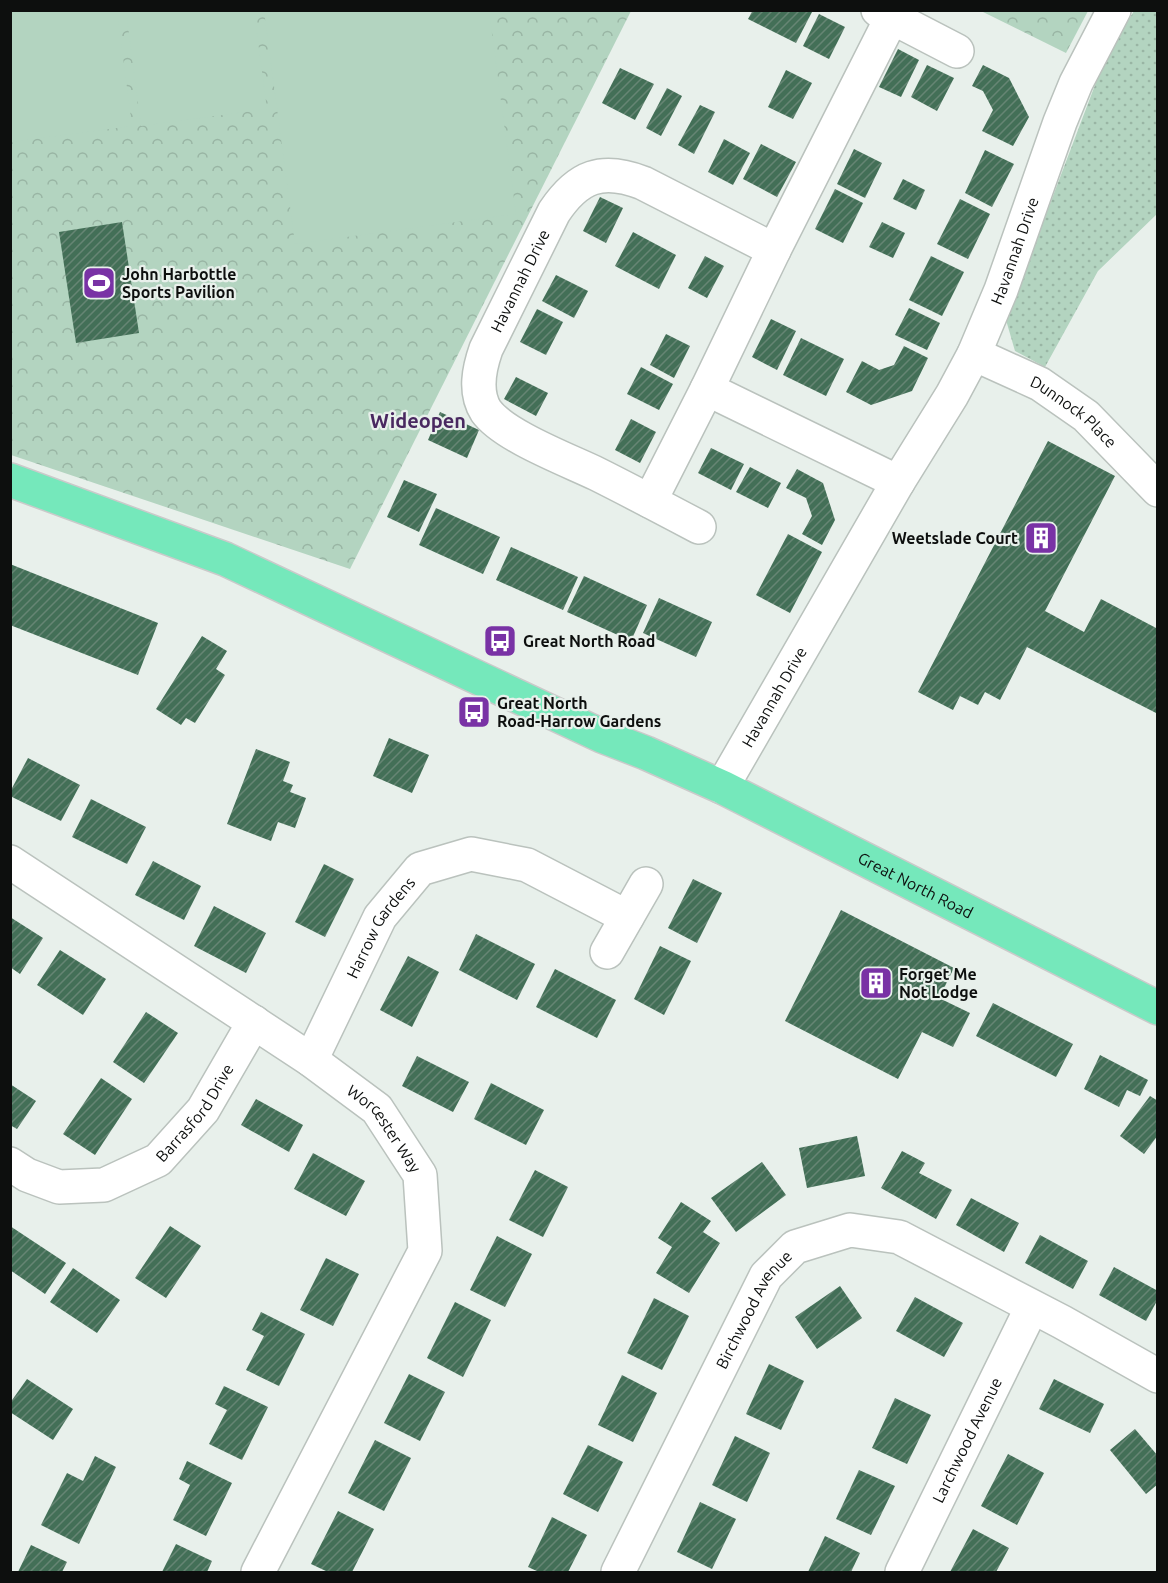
<svg xmlns="http://www.w3.org/2000/svg" width="1168" height="1583" font-family="Ubuntu,sans-serif">
<defs>
<pattern id="grass-dots" width="8" height="8" patternUnits="userSpaceOnUse" patternTransform="scale(1.5)"><rect width="8" height="8" fill="#b3d4c0"/><path d="M2 2h.1M6 6h.1" fill="none" stroke="#99b5a4" stroke-width="1.8" stroke-linecap="round"/></pattern>
<pattern id="park-crowns" width="20" height="18" patternUnits="userSpaceOnUse" patternTransform="scale(1.5)"><rect width="20" height="18" fill="#b3d4c0"/><path d="M2 6a3 3 0 1 1 6 0M12 15a3 3 0 1 1 6 0" fill="none" stroke="#99b5a4"/></pattern>
<pattern id="building-hatch" width="6" height="6" patternUnits="userSpaceOnUse" patternTransform="scale(1.5)"><rect width="6" height="6" fill="#436f57"/><path d="M-1 1l2-2M0 6l6-6M5 7l2-2" fill="none" stroke="#668574"/></pattern>
</defs>
<rect width="100%" height="100%" fill="#e8f0eb"/>
<path fill="url(#grass-dots)" d="M1134 11H1157V214L1098 271 1045 367 1015 351 1006 320 1106 56Z"/>
<g fill="url(#park-crowns)">
<path d="M10 11H631L350 569 11 455Z"/>
<path d="M981 11H1088L1066 53Z"/>
</g>
<g fill="#b3d4c0">
<path d="M10 11H117L132 126 11 142Z"/>
<path d="M126 11H254L267 109 141 126Z"/>
<path d="M264 11H489L516 214 295 244Z"/>
</g>
<g fill="url(#building-hatch)">
<path d="M753 10H809L812 12 796 43 748 19Z"/>
<path d="M819 14 845 27 829 59 803 46Z"/>
<path d="M898 49 919 60 901 97 879 87Z"/>
<path d="M927 65 954 78 937 111 911 97Z"/>
<path d="M983 65 1009 78 1029 117 1013 146 982 131 993 110 983 91 972 86Z"/>
<path d="M620 68 654 84 635 120 602 103Z"/>
<path d="M786 70 812 83 793 119 768 107Z"/>
<path d="M667 88 682 96 661 136 646 128Z"/>
<path d="M700 105 715 112 694 154 678 145Z"/>
<path d="M724 139 750 153 733 185 708 172Z"/>
<path d="M761 144 796 162 777 197 743 179Z"/>
<path d="M854 149 882 163 865 198 837 184Z"/>
<path d="M985 150 1014 164 992 207 965 193Z"/>
<path d="M903 179 925 190 916 210 893 199Z"/>
<path d="M835 189 863 203 843 243 815 229Z"/>
<path d="M600 197 623 208 606 243 583 231Z"/>
<path d="M960 199 990 214 968 259 937 244Z"/>
<path d="M122 222 139 333 76 343 59 232Z"/>
<path d="M882 222 905 233 893 258 869 247Z"/>
<path d="M633 232 676 255 659 289 615 266Z"/>
<path d="M705 256 724 266 707 298 688 288Z"/>
<path d="M931 256 964 272 942 316 909 300Z"/>
<path d="M556 275 588 291 574 318 542 301Z"/>
<path d="M909 308 940 323 927 350 895 335Z"/>
<path d="M537 309 563 322 546 355 520 342Z"/>
<path d="M771 319 796 331 777 370 752 357Z"/>
<path d="M666 334 690 346 674 378 650 365Z"/>
<path d="M801 338 844 359 826 396 783 375Z"/>
<path d="M904 346 928 358 912 391 871 405 846 392 862 361 879 370 894 365Z"/>
<path d="M641 367 673 384 659 410 627 394Z"/>
<path d="M516 377 548 393 536 416 504 399Z"/>
<path d="M440 412 479 430 467 458 428 440Z"/>
<path d="M631 419 656 432 640 463 615 450Z"/>
<path d="M1048 441 1115 476 1045 611 1084 632 1101 599 1158 629V714L1027 647 1000 700 985 692 978 705 960 696 953 710 918 692Z"/>
<path d="M711 448 744 464 731 490 698 473Z"/>
<path d="M750 467 781 483 768 508 736 492Z"/>
<path d="M797 469 823 483 835 520 822 545 802 534 812 516 806 498 786 488Z"/>
<path d="M404 480 437 494 419 532 387 517Z"/>
<path d="M436 508 500 537 483 574 419 545Z"/>
<path d="M788 534 822 552 790 613 756 595Z"/>
<path d="M511 547 578 577 563 610 496 580Z"/>
<path d="M10 564 158 623 138 675 10 625Z"/>
<path d="M584 576 647 605 631 641 567 612Z"/>
<path d="M659 598 712 622 696 657 643 633Z"/>
<path d="M202 636 227 651 216 669 225 675 195 723 186 718 181 725 156 709Z"/>
<path d="M389 738 429 755 412 793 373 776Z"/>
<path d="M256 749 290 762 283 781 293 785 290 792 306 798 295 828 278 822 271 841 227 824Z"/>
<path d="M28 758 80 785 61 821 10 796V792Z"/>
<path d="M91 799 146 827 127 864 72 837Z"/>
<path d="M153 861 201 886 184 920 135 895Z"/>
<path d="M324 864 354 879 325 937 295 922Z"/>
<path d="M693 879 722 893 697 943 668 928Z"/>
<path d="M214 906 266 933 246 973 194 946Z"/>
<path d="M841 910 954 968 939 998 970 1013 953 1047 922 1032 898 1079 785 1021Z"/>
<path d="M10 917 43 938 20 974 10 967Z"/>
<path d="M476 934 535 964 517 1000 459 970Z"/>
<path d="M660 946 691 961 664 1015 634 999Z"/>
<path d="M60 950 106 979 83 1015 37 985Z"/>
<path d="M408 956 439 972 412 1027 380 1010Z"/>
<path d="M555 969 616 1000 597 1038 536 1007Z"/>
<path d="M993 1003 1073 1044 1056 1077 976 1036Z"/>
<path d="M146 1012 178 1033 144 1083 113 1062Z"/>
<path d="M1100 1055 1148 1080 1140 1096 1127 1090 1119 1107 1084 1089Z"/>
<path d="M417 1056 469 1082 453 1112 402 1086Z"/>
<path d="M101 1078 132 1099 95 1155 63 1134Z"/>
<path d="M491 1083 544 1110 526 1145 474 1119Z"/>
<path d="M10 1084 36 1101 17 1129 10 1125Z"/>
<path d="M1150 1096 1158 1101V1135L1144 1154 1120 1136Z"/>
<path d="M256 1099 303 1125 289 1152 241 1125Z"/>
<path d="M857 1136 865 1176 807 1188 799 1148Z"/>
<path d="M902 1151 925 1163 919 1173 952 1190 936 1219 881 1188Z"/>
<path d="M313 1153 365 1181 346 1216 294 1189Z"/>
<path d="M762 1162 786 1195 736 1232 711 1198Z"/>
<path d="M535 1170 568 1187 543 1237 509 1220Z"/>
<path d="M971 1198 1019 1223 1004 1252 956 1225Z"/>
<path d="M681 1202 711 1221 703 1232 720 1243 689 1293 656 1273 672 1247 658 1238Z"/>
<path d="M10 1226 66 1263 45 1294 10 1270Z"/>
<path d="M170 1226 201 1246 166 1298 135 1278Z"/>
<path d="M1040 1235 1088 1261 1073 1289 1025 1263Z"/>
<path d="M497 1236 532 1254 505 1307 470 1290Z"/>
<path d="M326 1258 359 1274 333 1326 300 1310Z"/>
<path d="M1114 1267 1158 1291V1299L1146 1321 1099 1295Z"/>
<path d="M73 1268 120 1300 97 1333 50 1302Z"/>
<path d="M840 1286 862 1318 817 1349 795 1317Z"/>
<path d="M915 1297 963 1323 944 1357 896 1331Z"/>
<path d="M654 1298 689 1316 662 1370 627 1353Z"/>
<path d="M455 1302 491 1320 463 1377 427 1358Z"/>
<path d="M261 1312 305 1334 279 1386 246 1370 264 1336 252 1330Z"/>
<path d="M769 1364 804 1381 781 1430 746 1414Z"/>
<path d="M409 1374 445 1392 420 1441 384 1423Z"/>
<path d="M622 1375 657 1393 633 1442 598 1425Z"/>
<path d="M27 1379 73 1409 53 1440 10 1412V1403Z"/>
<path d="M1054 1379 1104 1404 1090 1433 1039 1409Z"/>
<path d="M224 1386 268 1407 242 1460 209 1444 227 1410 215 1404Z"/>
<path d="M895 1398 931 1415 907 1464 872 1448Z"/>
<path d="M1135 1429 1158 1456V1484L1146 1494 1110 1450Z"/>
<path d="M735 1436 770 1453 747 1502 712 1485Z"/>
<path d="M375 1440 411 1458 384 1511 348 1493Z"/>
<path d="M588 1445 623 1462 598 1512 563 1494Z"/>
<path d="M1008 1454 1044 1473 1017 1525 981 1506Z"/>
<path d="M95 1456 116 1467 79 1544 41 1525 67 1473 83 1481Z"/>
<path d="M187 1461 232 1483 206 1536 173 1520 190 1485 179 1479Z"/>
<path d="M859 1470 895 1486 871 1535 836 1519Z"/>
<path d="M700 1502 736 1519 712 1569 677 1552Z"/>
<path d="M338 1511 374 1529 352 1572H328L311 1564Z"/>
<path d="M552 1517 587 1535 568 1572H539L528 1567Z"/>
<path d="M973 1529 1009 1548 996 1572H950Z"/>
<path d="M825 1536 860 1553 851 1572H808Z"/>
<path d="M176 1544 212 1561 207 1572H162Z"/>
<path d="M31 1545 67 1562 62 1572H18Z"/>
</g>
<g fill="none" stroke-linecap="round" stroke-linejoin="round">
<g stroke="#bac2bd" stroke-width="36">
<g id="minor">
<path d="M878 10 957 51"/>
<path id="s1" d="M974 354 1040 384 1086 416 1158 490"/>
<path d="M707 389 898 482"/>
<path d="M650 501 707 389 774 250 892 17"/>
<path id="s2" d="M699 527C665 509 631 491 597 474 568 460 504 436 486 411 474 392 479 369 486 349L554 212C578 176 602 167 643 183L774 250"/>
<path id="s3" d="M722 787 898 482 952 395 974 354 1001 290 1060 122 1076 83 1114 10"/>
<path id="s4" d="M10 862 311 1060 377 1109 420 1175 425 1251 258 1572"/>
<path d="M607 952 646 884"/>
<path id="s5" d="M311 1060 380 917 420 869 471 854 527 865 627 917"/>
<path id="s6" d="M10 1164 27 1175 59 1187 104 1185 158 1160 203 1110 254 1022"/>
<path id="s7" d="M618 1572 766 1276 795 1247 850 1230 899 1237 1062 1322 1158 1376"/>
<path id="s8" d="M902 1572 1032 1307"/>
</g>
</g>
<g stroke="#cacaca" stroke-width="36">
<g id="major">
<path id="s9" d="M10 480 225 559 602 736 646 753 722 787 1158 1008"/>
</g>
</g>
<use href="#minor" stroke="#fff" stroke-width="33"/>
<use href="#major" stroke="#75e8bb" stroke-width="33"/>
</g>
<defs>
<g id="stadium-square" transform="scale(1.725)"><rect x="-9" y="-9" width="18" height="18" rx="4" fill="#7932a5" stroke="#e8f0eb"/><path d="M0-5a6.5 5 0 1 0 0 10a6.5 5 0 1 0 0-10ZM-3.5-1.8h7v3.6h-7Z" fill="#fff"/></g>
<g id="building-square" transform="scale(1.725)"><rect x="-9" y="-9" width="18" height="18" rx="4" fill="#7932a5" stroke="#e8f0eb"/><path d="M-4-6H4V6H1V3H-1V6H-4ZM-2.5-4.3h1.7v1.8h-1.7ZM.8-4.3h1.7v1.8H.8ZM-2.5-1h1.7V.8h-1.7ZM.8-1h1.7V.8H.8Z" fill="#fff"/></g>
<g id="bus-square" transform="scale(1.725)"><rect x="-9" y="-9" width="18" height="18" rx="4" fill="#7932a5" stroke="#e8f0eb"/><path d="M-5-6H5V4H4V6H2V4H-2V6H-4V4H-5ZM-3.5-4V0h7V-4ZM-3.5 1.2v1.5H-2V1.2ZM2 1.2v1.5H3.5V1.2Z" fill="#fff"/></g>
</defs>
<g fill-rule="evenodd">
<use href="#stadium-square" x="99" y="283"/>
<use href="#building-square" x="1041" y="538"/>
<use href="#bus-square" x="500" y="641"/>
<use href="#bus-square" x="474" y="712"/>
<use href="#building-square" x="876" y="983"/>
</g>
<g text-anchor="middle" stroke-width="4.5" stroke-linejoin="round" paint-order="stroke">
<g font-size="16" fill="#0d0f0e" stroke="#e8f0eb">
<text dy="6" stroke="none"><textPath href="#s3" startOffset="612">Havannah Drive</textPath></text>
<text dy="6" stroke="none"><textPath href="#s2" startOffset="384">Havannah Drive</textPath></text>
<text dy="6" stroke="none"><textPath href="#s1" startOffset="116">Dunnock Place</textPath></text>
<text dy="6" stroke="none"><textPath href="#s3" startOffset="104">Havannah Drive</textPath></text>
<text dy="6" stroke="none"><textPath href="#s9" startOffset="993">Great North Road</textPath></text>
<text dy="6" stroke="none"><textPath href="#s5" startOffset="150">Harrow Gardens</textPath></text>
<text dy="6" stroke="none"><textPath href="#s6" startOffset="219">Barrasford Drive</textPath></text>
<text dy="6" stroke="none"><textPath href="#s4" startOffset="462">Worcester Way</textPath></text>
<text dy="6" stroke="none"><textPath href="#s7" startOffset="296">Birchwood Avenue</textPath></text>
<text dy="6" stroke="none"><textPath href="#s8" startOffset="147">Larchwood Avenue</textPath></text>
</g>
<g font-size="16" font-weight="bold" fill="#0d0f0e" stroke="#e8f0eb" text-anchor="start">
<text x="122" y="280">John Harbottle<tspan x="122" dy="18">Sports Pavilion</tspan></text>
<text x="1018" y="544" text-anchor="end">Weetslade Court</text>
<text x="523" y="647">Great North Road</text>
<text x="497" y="709">Great North<tspan x="497" dy="18">Road-Harrow Gardens</tspan></text>
<text x="899" y="980">Forget Me<tspan x="899" dy="18">Not Lodge</tspan></text>
</g>
<g font-size="20" font-weight="bold" fill="#492860" stroke="#e8f0eb">
<text x="418" y="428">Wideopen</text>
</g>
</g>
<rect width="1168" height="1583" fill="none" stroke="#0d0f0e" stroke-width="24"/>
</svg>
